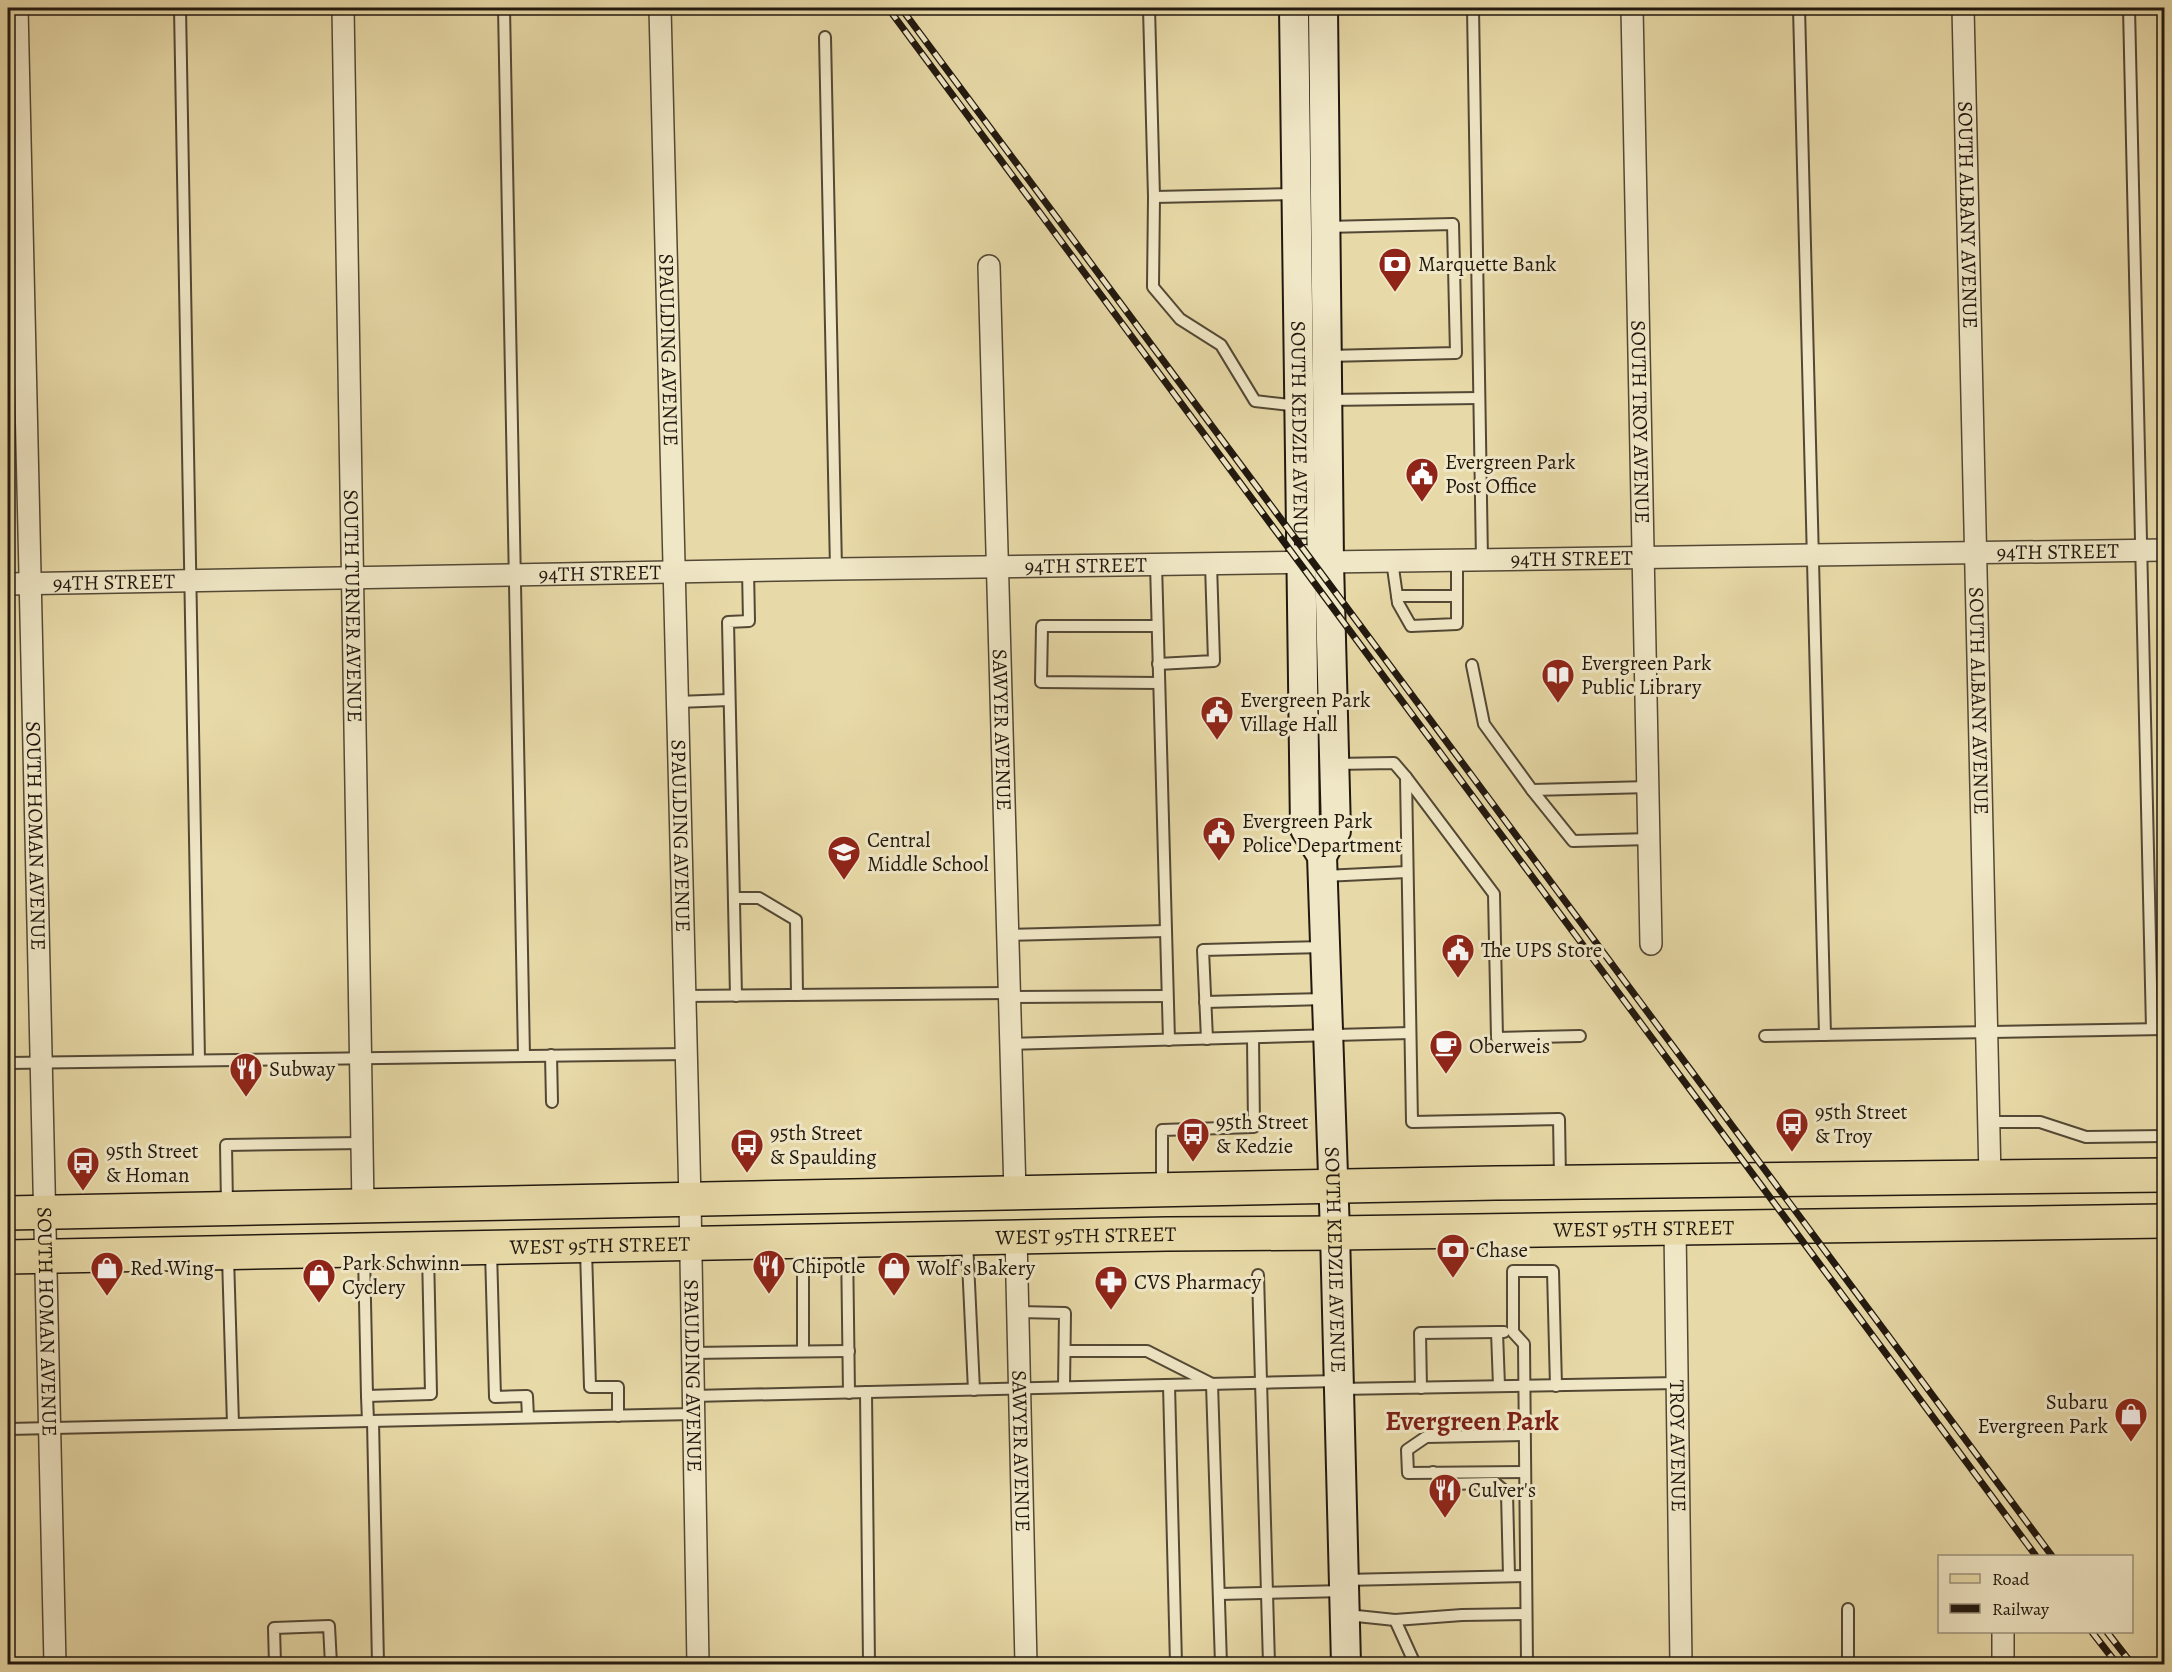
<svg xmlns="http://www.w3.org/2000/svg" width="2172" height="1672" font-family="Alegreya,serif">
<rect width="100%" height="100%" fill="#e8daa8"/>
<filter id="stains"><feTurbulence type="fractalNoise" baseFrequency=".00333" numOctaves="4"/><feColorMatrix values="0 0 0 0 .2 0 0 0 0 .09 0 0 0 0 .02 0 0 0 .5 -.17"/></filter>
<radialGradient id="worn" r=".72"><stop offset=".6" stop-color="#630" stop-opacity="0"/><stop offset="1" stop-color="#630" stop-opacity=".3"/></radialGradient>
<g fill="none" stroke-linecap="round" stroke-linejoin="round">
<g stroke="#534835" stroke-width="14">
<g id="lane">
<path d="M180 8 199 1060"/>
<path d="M504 8 524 1056"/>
<path d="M1149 8 1154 197 1153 287 1180 319 1221 345 1255 401 1299 406"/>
<path d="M1473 8 1482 560"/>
<path d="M1799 8 1825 1035"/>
<path d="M2129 8 2152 1029"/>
<path d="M825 37 836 569"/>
<path d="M1154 197 1295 194"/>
<path d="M1326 227 1453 224 1456 353 1327 356"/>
<path d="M1328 400 1479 398"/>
<path d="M1392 561 1398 603 1411 626 1457 624V560"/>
<path d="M1156 564 1169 1040"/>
<path d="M1397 596H1457"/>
<path d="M1157 626H1042L1041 682 1159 683"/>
<path d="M1158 664 1214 661 1211 564"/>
<path d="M1472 665 1484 724 1532 790 1573 841 1650 839"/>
<path d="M678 702 729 700"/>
<path d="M1335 764 1394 763 1406 777 1412 1122 1559 1119 1560 1179"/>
<path d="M1406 777 1494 894 1497 1038 1580 1036"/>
<path d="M1532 790 1649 787"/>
<path d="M1324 876 1407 872"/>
<path d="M734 898H759L796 920 797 995"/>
<path d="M1008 935 1166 931"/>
<path d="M685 996 1009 993"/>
<path d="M736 996 728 622 749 621 748 570"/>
<path d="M1010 997 1167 996"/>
<path d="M1205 1002 1325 999"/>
<path d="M1765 1036 2164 1029"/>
<path d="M1207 1039 1203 950 1325 947"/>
<path d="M1011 1044 1410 1033"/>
<path d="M551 1055 552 1102"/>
<path d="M8 1063 687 1054"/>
<path d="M1988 1122H2040L2086 1137 2164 1136"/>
<path d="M1162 1185V1130L1254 1127 1253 1038"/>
<path d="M227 1205 226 1145 362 1143"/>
<path d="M967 1241 974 1390"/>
<path d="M803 1244V1351"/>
<path d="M847 1244 849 1393"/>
<path d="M586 1250 590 1387H618V1416"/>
<path d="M491 1251 495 1397 527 1396 528 1417"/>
<path d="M364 1254 367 1396 431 1394 428 1253"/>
<path d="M228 1257 233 1424"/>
<path d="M1258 1275 1269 1664"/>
<path d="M1018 1312 1065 1313 1064 1387"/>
<path d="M1065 1351H1147L1212 1384 1221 1664"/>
<path d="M692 1353 849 1351"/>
<path d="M1169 1385 1176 1664"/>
<path d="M1499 1386 1497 1332H1504"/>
<path d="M1421 1388 1420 1333 1497 1332"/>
<path d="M1339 1389 1678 1383"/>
<path d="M866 1392 869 1664"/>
<path d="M367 1396 368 1421"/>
<path d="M693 1396 1338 1381"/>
<path d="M373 1421 378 1664"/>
<path d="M8 1429 693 1414"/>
<path d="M1524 1435 1426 1437 1407 1450 1408 1473 1525 1472"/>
<path d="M1433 1472 1445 1484 1495 1483 1507 1493 1509 1576"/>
<path d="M1344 1580 1526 1576"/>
<path d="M1219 1594 1344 1591"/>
<path d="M1848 1609V1664"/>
<path d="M1347 1615 1395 1620 1462 1615 1526 1614"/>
<path d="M1395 1620 1415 1664"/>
<path d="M275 1664 274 1628 329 1626 331 1664"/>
<path d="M1527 1664 1524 1344 1513 1332V1271H1553L1556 1386"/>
</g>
</g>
<g stroke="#534835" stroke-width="24">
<g id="street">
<path id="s1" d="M17 8 55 1664"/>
<path id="s2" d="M343 8 363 1206"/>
<path id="s3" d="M660 8 690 1200 698 1664"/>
<path id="s4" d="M1632 8 1651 944"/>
<path id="s5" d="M1963 8 1990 1177"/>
<path id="s6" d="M989 266 1015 1193"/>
<path id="s7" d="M8 584 836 569 2164 550"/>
<path id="s8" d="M1675 1228 1681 1664"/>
<path id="s9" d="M1016 1237 1026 1664"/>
<path d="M2003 1632V1664"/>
</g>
</g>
<g stroke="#21180f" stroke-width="32">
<g id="secondary">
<path id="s10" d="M1294 8 1305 829 1322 856 1335 1233 1346 1664"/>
<path d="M1322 856 1336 831 1329 562 1323 8"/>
</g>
</g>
<g stroke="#21180f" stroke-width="36">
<g id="primary">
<path d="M8 1213 1496 1183 2164 1175"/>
<path id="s11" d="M8 1257 1167 1234 1335 1233 2164 1221"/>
</g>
</g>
<use href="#lane" stroke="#f0e7c6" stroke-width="10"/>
<use href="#street" stroke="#f0e7c6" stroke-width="21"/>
<use href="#secondary" stroke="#f0e7c6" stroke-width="28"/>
<use href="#primary" stroke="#e8daa8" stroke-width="33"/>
<g stroke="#21180f" stroke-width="7">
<g id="rail">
<path d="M888 8 2036 1556"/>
<path d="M901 8 2052 1556"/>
<path d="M2092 1632 2117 1664"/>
<path d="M2107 1632 2132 1664"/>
</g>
</g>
<use href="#rail" stroke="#f0e7c6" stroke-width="4.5" stroke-dasharray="14" stroke-linecap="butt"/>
</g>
<defs>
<g id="bank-pin" transform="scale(1.725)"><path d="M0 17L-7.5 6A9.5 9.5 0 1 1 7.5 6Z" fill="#8f2418" stroke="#f0e7c6"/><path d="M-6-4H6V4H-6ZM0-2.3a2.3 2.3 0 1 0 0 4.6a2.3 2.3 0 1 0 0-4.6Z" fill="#fff"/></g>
<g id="civic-pin" transform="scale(1.725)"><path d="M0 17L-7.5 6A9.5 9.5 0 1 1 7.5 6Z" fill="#8f2418" stroke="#f0e7c6"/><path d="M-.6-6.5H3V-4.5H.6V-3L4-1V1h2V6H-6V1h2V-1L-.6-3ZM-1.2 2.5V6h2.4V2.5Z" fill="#fff"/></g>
<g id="library-pin" transform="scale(1.725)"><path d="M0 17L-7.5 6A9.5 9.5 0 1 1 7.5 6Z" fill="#8f2418" stroke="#f0e7c6"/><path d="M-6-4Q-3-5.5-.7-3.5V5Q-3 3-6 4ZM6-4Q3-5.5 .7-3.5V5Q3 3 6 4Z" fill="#fff"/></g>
<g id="school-pin" transform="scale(1.725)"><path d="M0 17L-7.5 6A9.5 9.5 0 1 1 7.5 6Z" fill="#8f2418" stroke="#f0e7c6"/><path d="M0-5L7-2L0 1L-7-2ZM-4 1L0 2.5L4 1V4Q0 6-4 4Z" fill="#fff"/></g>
<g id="cafe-pin" transform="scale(1.725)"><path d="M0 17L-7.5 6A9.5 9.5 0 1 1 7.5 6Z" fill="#8f2418" stroke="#f0e7c6"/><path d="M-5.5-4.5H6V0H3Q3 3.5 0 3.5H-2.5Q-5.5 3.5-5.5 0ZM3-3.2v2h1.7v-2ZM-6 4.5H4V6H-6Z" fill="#fff"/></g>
<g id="restaurant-pin" transform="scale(1.725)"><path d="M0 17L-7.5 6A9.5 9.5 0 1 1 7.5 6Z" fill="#8f2418" stroke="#f0e7c6"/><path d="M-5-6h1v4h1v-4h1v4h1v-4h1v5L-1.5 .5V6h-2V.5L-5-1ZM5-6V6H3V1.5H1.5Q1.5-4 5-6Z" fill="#fff"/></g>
<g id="bus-pin" transform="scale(1.725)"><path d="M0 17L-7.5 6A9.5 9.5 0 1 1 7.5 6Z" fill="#8f2418" stroke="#f0e7c6"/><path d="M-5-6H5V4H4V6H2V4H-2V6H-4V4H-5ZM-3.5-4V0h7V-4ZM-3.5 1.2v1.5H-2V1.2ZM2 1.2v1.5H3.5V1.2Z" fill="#fff"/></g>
<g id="shop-pin" transform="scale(1.725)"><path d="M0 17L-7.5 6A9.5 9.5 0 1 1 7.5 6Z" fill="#8f2418" stroke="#f0e7c6"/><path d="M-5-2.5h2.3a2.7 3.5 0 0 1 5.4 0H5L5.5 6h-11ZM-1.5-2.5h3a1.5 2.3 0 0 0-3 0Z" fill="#fff"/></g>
<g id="pharmacy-pin" transform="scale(1.725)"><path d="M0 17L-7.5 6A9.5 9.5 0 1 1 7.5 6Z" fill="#8f2418" stroke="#f0e7c6"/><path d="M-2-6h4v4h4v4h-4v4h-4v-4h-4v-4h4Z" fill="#fff"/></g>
</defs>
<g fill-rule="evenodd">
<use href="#bank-pin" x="1395" y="264"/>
<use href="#civic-pin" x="1422" y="474"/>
<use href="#library-pin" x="1558" y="675"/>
<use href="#civic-pin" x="1217" y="712"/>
<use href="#civic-pin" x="1219" y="833"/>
<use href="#school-pin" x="844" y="852"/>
<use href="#civic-pin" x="1458" y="950"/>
<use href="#cafe-pin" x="1446" y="1046"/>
<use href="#restaurant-pin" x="246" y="1069"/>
<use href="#bus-pin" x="1792" y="1124"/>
<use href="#bus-pin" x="1193" y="1134"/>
<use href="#bus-pin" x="747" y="1145"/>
<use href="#bus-pin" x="83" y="1163"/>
<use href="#bank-pin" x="1453" y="1250"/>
<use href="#restaurant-pin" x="769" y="1266"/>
<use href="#shop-pin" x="107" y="1268"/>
<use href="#shop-pin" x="894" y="1268"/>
<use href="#shop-pin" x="319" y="1275"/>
<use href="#pharmacy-pin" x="1111" y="1282"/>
<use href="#shop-pin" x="2131" y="1414"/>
<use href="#restaurant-pin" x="1445" y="1490"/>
</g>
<g text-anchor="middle" stroke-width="6" stroke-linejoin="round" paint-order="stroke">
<g font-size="21" fill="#21180f" stroke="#f0e7c6">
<text dy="7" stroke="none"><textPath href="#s5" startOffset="207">SOUTH ALBANY AVENUE</textPath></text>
<text dy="7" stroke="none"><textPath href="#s3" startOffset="342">SPAULDING AVENUE</textPath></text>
<text dy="7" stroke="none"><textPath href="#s4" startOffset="414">SOUTH TROY AVENUE</textPath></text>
<text dy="7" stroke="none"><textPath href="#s10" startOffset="426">SOUTH KEDZIE AVENUE</textPath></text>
<text dy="7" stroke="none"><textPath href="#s7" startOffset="2050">94TH STREET</textPath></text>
<text dy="7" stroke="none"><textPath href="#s7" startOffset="1564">94TH STREET</textPath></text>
<text dy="7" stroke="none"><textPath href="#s7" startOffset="1078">94TH STREET</textPath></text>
<text dy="7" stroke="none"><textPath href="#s7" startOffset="592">94TH STREET</textPath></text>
<text dy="7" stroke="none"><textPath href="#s7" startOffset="106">94TH STREET</textPath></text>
<text dy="7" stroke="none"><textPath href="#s2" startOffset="598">SOUTH TURNER AVENUE</textPath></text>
<text dy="7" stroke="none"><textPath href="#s5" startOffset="693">SOUTH ALBANY AVENUE</textPath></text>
<text dy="7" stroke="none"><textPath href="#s6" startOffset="464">SAWYER AVENUE</textPath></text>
<text dy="7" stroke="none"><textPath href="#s1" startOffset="828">SOUTH HOMAN AVENUE</textPath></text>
<text dy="7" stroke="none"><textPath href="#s3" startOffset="828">SPAULDING AVENUE</textPath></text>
<text dy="7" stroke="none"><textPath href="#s11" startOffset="1636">WEST 95TH STREET</textPath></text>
<text dy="7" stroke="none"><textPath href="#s11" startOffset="1078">WEST 95TH STREET</textPath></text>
<text dy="7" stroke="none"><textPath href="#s11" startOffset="592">WEST 95TH STREET</textPath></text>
<text dy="7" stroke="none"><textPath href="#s10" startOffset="1257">SOUTH KEDZIE AVENUE</textPath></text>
<text dy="7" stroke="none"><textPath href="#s1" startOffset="1314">SOUTH HOMAN AVENUE</textPath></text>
<text dy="7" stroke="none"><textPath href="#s3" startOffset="1368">SPAULDING AVENUE</textPath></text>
<text dy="7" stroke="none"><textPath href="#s8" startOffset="218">TROY AVENUE</textPath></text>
<text dy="7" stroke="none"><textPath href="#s9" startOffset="214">SAWYER AVENUE</textPath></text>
</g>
<g font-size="21" fill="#21180f" stroke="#f0e7c6" text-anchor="start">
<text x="1418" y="271">Marquette Bank</text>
<text x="1445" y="469">Evergreen Park<tspan x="1445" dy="24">Post Office</tspan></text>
<text x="1581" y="670">Evergreen Park<tspan x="1581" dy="24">Public Library</tspan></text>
<text x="1240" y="707">Evergreen Park<tspan x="1240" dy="24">Village Hall</tspan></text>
<text x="1242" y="828">Evergreen Park<tspan x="1242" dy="24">Police Department</tspan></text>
<text x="867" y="847">Central<tspan x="867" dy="24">Middle School</tspan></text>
<text x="1481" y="957">The UPS Store</text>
<text x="1469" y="1053">Oberweis</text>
<text x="269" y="1076">Subway</text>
<text x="1815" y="1119">95th Street<tspan x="1815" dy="24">&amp; Troy</tspan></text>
<text x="1216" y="1129">95th Street<tspan x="1216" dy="24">&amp; Kedzie</tspan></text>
<text x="770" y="1140">95th Street<tspan x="770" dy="24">&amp; Spaulding</tspan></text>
<text x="106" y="1158">95th Street<tspan x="106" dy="24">&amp; Homan</tspan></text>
<text x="1476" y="1257">Chase</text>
<text x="342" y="1270">Park Schwinn<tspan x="342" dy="24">Cyclery</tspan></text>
<text x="792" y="1273">Chipotle</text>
<text x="130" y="1275">Red Wing</text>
<text x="917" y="1275">Wolf's Bakery</text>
<text x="1134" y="1289">CVS Pharmacy</text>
<text x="2108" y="1409" text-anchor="end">Subaru<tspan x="2108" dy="24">Evergreen Park</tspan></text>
<text x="1468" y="1497">Culver's</text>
</g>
<g font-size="27" font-weight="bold" fill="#7a1f14" stroke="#f0e7c6">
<text x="1472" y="1430">Evergreen Park</text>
</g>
</g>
<rect width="2172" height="1672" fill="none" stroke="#e8daa8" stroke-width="30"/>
<rect x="9" y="9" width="2154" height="1654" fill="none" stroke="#21180f" stroke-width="3"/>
<rect x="15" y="15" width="2142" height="1642" fill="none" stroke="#21180f" stroke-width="1.5"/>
<rect x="1938" y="1555" width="195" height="78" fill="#f0e7c6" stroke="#9d947d" stroke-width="1.5"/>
<rect x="1950" y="1574" width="30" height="9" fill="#e8daa8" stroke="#9d947d" stroke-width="1.5"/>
<text x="1992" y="1585" font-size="18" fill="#21180f">Road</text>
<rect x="1950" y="1604" width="30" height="9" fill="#21180f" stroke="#9d947d" stroke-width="1.5"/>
<text x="1992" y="1615" font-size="18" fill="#21180f">Railway</text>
<rect width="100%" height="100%" filter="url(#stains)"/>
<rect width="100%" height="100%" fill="url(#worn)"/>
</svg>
